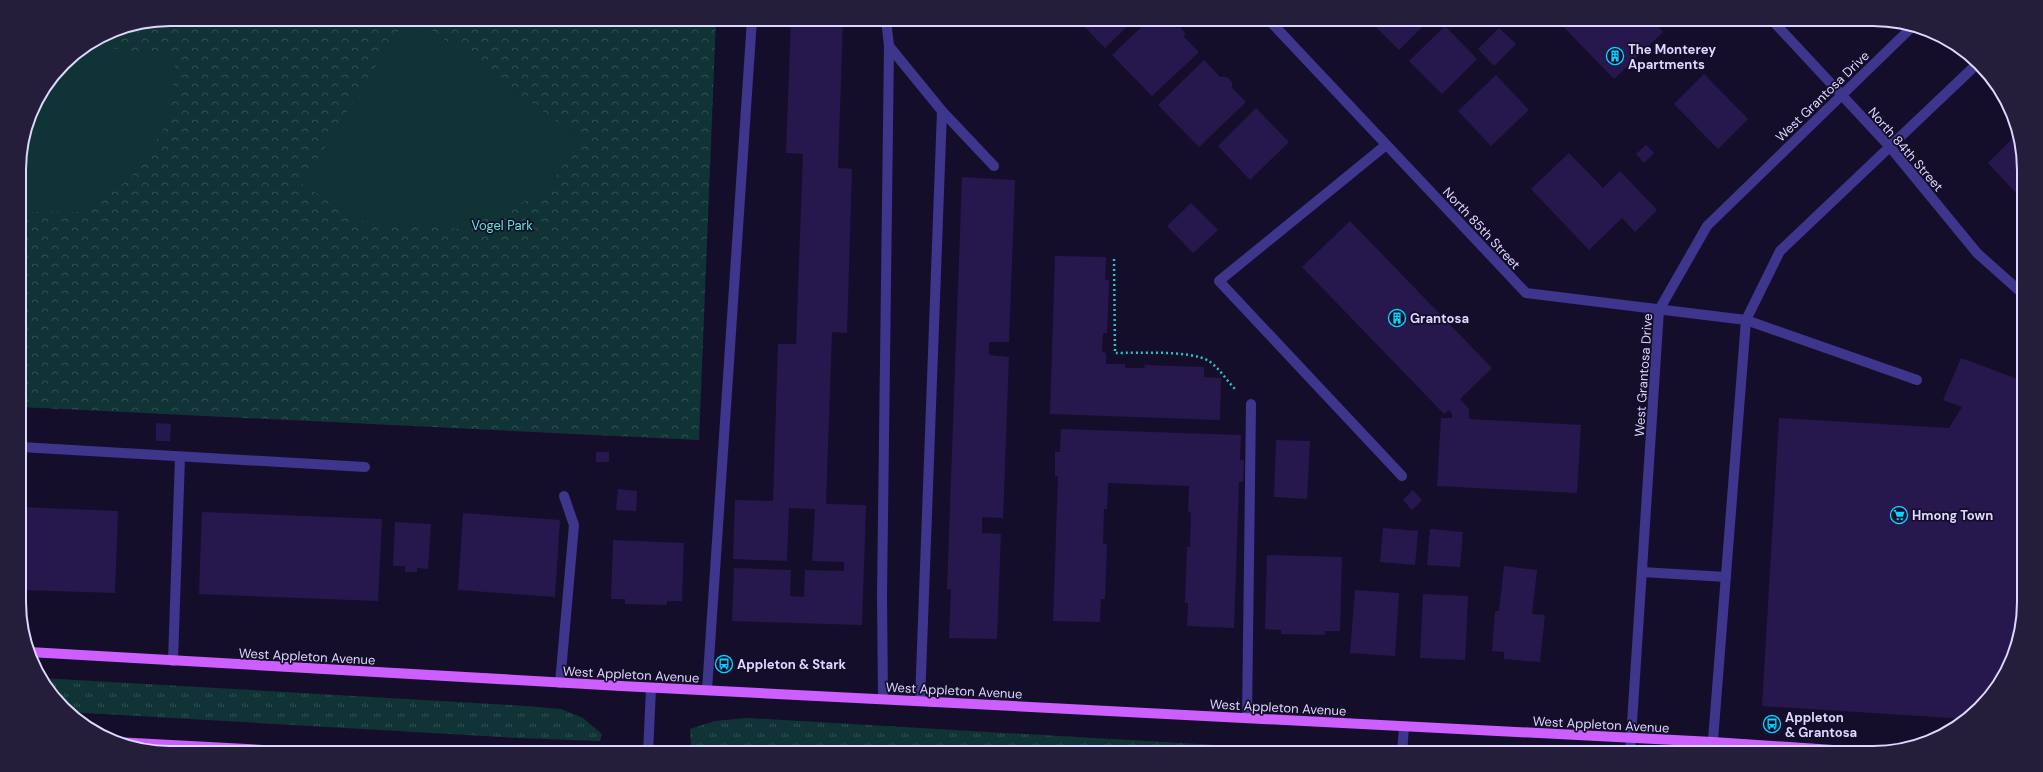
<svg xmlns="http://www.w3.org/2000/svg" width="2043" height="772" font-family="'DM Sans',sans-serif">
<defs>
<pattern id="grass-tufts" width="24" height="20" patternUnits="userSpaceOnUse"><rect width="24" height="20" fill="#103435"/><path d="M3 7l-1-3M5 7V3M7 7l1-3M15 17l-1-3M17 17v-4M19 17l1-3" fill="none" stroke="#325153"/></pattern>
<pattern id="park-crowns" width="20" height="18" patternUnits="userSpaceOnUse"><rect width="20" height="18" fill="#103435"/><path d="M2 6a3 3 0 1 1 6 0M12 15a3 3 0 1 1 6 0" fill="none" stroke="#325153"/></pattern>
</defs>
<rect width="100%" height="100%" fill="#150e2a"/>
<g fill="url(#grass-tufts)">
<path d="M41 678 512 705 561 709 583 718 602 734 600 741 518 738 68 712 56 701Z"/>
<path d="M747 718 1353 753H809L691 746 690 729 715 721Z"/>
</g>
<path fill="url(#park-crowns)" d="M170 19H716L699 440 21 407 19 160 35 103 70 57 112 30Z"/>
<g fill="#103435">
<path d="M426 26 580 138 546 192 461 229 361 221 302 184 397 32Z"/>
<path d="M89 45 176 57 169 121 131 178 82 212H20L19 160 35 103 70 57Z"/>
</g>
<g fill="#26184d">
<path d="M791 19H843L838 168 852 169 847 333 832 332 826 504 866 505 862 625 732 621 734 568 791 570 790 596 804 597 805 570 844 571V562L812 561 815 509 789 508 787 561 733 559 735 500 773 501 778 344H796L803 154 786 153Z"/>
<path d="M1077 19H1135L1105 48Z"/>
<path d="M1150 19H1167L1176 28 1180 27 1185 33 1184 37 1199 52 1152 96 1112 55Z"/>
<path d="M1368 19H1428L1429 20 1399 50Z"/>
<path d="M1556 19H1650L1663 32 1614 79Z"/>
<path d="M1445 26 1477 59 1442 94 1409 61Z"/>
<path d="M1499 28 1516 44 1494 66 1478 49Z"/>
<path d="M1204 60 1220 77H1227L1232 82V88L1246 102 1199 147 1158 105Z"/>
<path d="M1704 74 1748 119 1718 149 1674 104Z"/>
<path d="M1496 75 1529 110 1491 146 1458 111Z"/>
<path d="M1256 108 1289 142 1250 180 1218 146Z"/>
<path d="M2018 133 2023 150V185L2015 192 1988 163Z"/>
<path d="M1646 145 1654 153 1644 163 1636 154Z"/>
<path d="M1569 153 1603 188 1620 171 1657 210 1635 232 1622 218 1589 250 1531 189Z"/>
<path d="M962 177 1015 180 1009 342H989V355L1009 357 1003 518 982 517V533L1001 534 997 639 949 638 951 589H947Z"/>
<path d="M1191 203 1218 230 1193 253 1167 226Z"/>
<path d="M1350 221 1492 368 1460 399 1469 409V419L1581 425 1577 493 1437 486 1441 418H1452V414L1449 410 1444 414 1302 267Z"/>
<path d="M1055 256 1106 257 1105 280H1109L1107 333H1103L1102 352 1106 353V364H1125V368H1145L1144 365 1204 367V377L1221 378 1220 420 1050 414Z"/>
<path d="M1961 358 2023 381 2024 602 2016 651 1993 694 1968 719 1762 706 1779 418 1949 428 1962 407 1943 400Z"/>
<path d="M156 423 171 424 170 441H156Z"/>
<path d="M1061 429 1241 435 1240 460H1244L1243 482H1239L1234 628 1187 626 1188 603H1185L1187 547H1190L1191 512 1188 511 1189 486 1108 483 1107 509H1104L1103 544H1107L1105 599H1101L1100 622 1053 621 1058 476H1055V452H1060Z"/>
<path d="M1276 440 1310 441 1307 499 1274 497Z"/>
<rect x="596" y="452" width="13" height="10"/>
<path d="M618 489 637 491 636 511 616 510Z"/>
<path d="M1413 490 1422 500 1412 510 1403 500Z"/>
<path d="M21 507 118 511 115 593 22 590Z"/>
<path d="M202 512 382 519 378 601 199 594Z"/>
<path d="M463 513 560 520 555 597 458 590Z"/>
<path d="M395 522 431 524 428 569 417 568V572H405V566H393Z"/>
<path d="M1383 528 1418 531 1415 565 1380 562Z"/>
<path d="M1430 529 1463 532 1460 567 1427 565Z"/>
<path d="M613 540 684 543 682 601H667V605L625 604V599H611Z"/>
<path d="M1267 555 1342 557 1340 631H1325V635L1281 634V630L1265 629Z"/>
<path d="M1504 566 1537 570 1532 614 1545 615 1540 662 1504 659V652L1492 651 1495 611H1499Z"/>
<path d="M1355 590 1399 593 1395 656 1350 653Z"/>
<path d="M1423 594 1468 596 1465 660 1420 658Z"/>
</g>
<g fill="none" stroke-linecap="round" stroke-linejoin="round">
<path stroke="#25c5c5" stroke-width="2.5" stroke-dasharray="2 3" stroke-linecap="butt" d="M1114 259 1115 353C1137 353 1191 350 1209 361 1220 369 1227 381 1236 390"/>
<g stroke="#3e358d" stroke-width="10">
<path d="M889 46 942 111 994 166"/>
<path d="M1386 145 1219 281 1402 476"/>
<path d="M1746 320 1917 380"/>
<path d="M21 447 365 467"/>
<path d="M173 661 180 457"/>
<path d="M560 683 574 525 564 496"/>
<path d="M707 690 752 19"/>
<path d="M883 699 882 596 889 46 886 19"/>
<path d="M920 701 942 111"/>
<path d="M1247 718 1251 404"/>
<path d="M1402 753 1404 727"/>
</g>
<g stroke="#3e358d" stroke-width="10">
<path d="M1268 19 1526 293 1746 320"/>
<path d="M1771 19 1890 147 1977 253 2023 294"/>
<path d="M648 753 651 688"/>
</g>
<g stroke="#3e358d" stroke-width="10">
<path d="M1642 572 1726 577"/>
<path d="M1630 753 1659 310 1707 226 1913 26"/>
<path d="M1712 753 1746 320 1780 251 1978 63"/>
</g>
<g stroke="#cd5eff" stroke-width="10">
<path d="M29 652 621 686 1713 742 1878 753"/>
<path d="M115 742 320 753"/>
</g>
</g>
<defs>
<g id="building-ring" transform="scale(0.9)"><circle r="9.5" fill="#150e2a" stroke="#03d5ff" stroke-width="1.5"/><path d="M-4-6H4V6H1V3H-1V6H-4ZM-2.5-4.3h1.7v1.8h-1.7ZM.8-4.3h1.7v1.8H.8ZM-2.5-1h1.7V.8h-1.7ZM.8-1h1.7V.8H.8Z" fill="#03d5ff"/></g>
<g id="supermarket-ring" transform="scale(0.9)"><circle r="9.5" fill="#150e2a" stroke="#03d5ff" stroke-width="1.5"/><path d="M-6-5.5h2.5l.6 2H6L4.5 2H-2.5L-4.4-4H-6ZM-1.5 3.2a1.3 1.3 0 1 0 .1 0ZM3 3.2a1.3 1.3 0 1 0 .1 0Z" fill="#03d5ff"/></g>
<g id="bus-ring" transform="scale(0.9)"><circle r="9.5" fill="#150e2a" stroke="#03d5ff" stroke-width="1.5"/><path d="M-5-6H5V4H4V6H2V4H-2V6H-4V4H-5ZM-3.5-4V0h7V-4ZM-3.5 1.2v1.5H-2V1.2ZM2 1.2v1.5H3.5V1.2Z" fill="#03d5ff"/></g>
</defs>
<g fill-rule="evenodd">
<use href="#building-ring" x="1615" y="56"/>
<use href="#building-ring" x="1397" y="318"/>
<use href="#supermarket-ring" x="1899" y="515"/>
<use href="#bus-ring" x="724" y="664"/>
<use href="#bus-ring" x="1772" y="724"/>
</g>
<g text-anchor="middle" stroke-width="3.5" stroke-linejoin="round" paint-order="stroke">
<g font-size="13" font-weight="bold" fill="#ded7ff" stroke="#150e2a" text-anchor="start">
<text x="1628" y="54">The Monterey<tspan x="1628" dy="15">Apartments</tspan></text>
<text x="1410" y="323">Grantosa</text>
<text x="1912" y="520">Hmong Town</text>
<text x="737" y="669">Appleton &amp; Stark</text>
<text x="1785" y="722">Appleton<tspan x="1785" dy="15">&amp; Grantosa</tspan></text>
</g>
<g font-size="13" fill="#ded7ff" stroke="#150e2a">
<text transform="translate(1822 96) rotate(-44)" y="5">West Grantosa Drive</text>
<text transform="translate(1906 149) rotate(49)" y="5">North 84th Street</text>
<text transform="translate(1482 228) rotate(47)" y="5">North 85th Street</text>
<text transform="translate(1643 375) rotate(-86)" y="5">West Grantosa Drive</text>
<text transform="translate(307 656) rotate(3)" y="5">West Appleton Avenue</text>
<text transform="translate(631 674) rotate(3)" y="5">West Appleton Avenue</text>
<text transform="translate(954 690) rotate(3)" y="5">West Appleton Avenue</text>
<text transform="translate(1278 707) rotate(3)" y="5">West Appleton Avenue</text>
<text transform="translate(1601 724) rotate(3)" y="5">West Appleton Avenue</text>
</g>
<g font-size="13" fill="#57ebcf" stroke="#150e2a">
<text x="502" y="230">Vogel Park</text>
</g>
</g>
<path d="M0 0H2043V772H0ZM170 26H1873A144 144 0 0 1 2017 170V602A144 144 0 0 1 1873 746H170A144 144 0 0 1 26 602V170A144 144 0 0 1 170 26Z" fill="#251e3b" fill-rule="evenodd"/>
<path fill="none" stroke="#ded7ff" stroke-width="2" d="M170 26H1873A144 144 0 0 1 2017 170V602A144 144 0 0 1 1873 746H170A144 144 0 0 1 26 602V170A144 144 0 0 1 170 26Z"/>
</svg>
